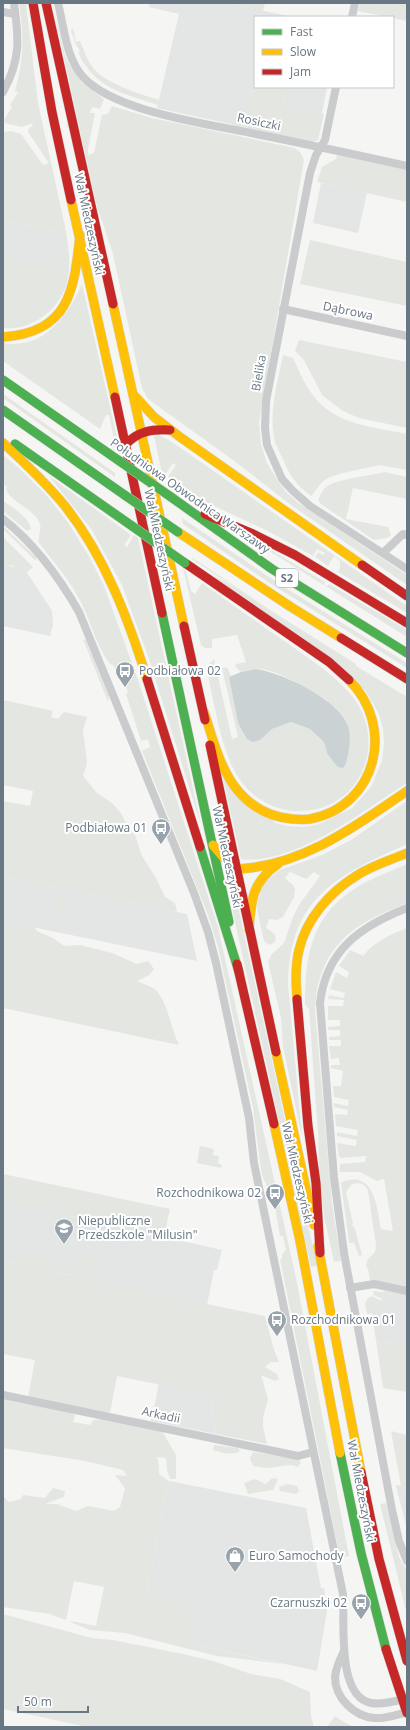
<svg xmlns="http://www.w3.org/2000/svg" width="410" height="1730" font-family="'Open Sans',sans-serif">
<rect width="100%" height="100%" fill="#f5f5f4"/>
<g fill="#e4e5e5">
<path d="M150 3H226L293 17H255V81L244 127 157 108 179 14 149 7Z"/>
<path d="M281 87H327L322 114 283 105 286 88Z"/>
<path d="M321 183 367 193 358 233 313 223Z"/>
<path d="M3 220 61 233V271L3 258Z"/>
<path d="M3 564 26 571 52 611 53 625 50 636 3 626Z"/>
<path d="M3 877 187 914 197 961 3 921Z"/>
<path d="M3 1201 222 1250 217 1270H214L207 1305 3 1261Z"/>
<path d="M388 1294 407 1298V1347L376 1340 371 1309Z"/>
<path d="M159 1384 210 1395 216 1434 151 1421Z"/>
<path d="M169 1481 306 1508 321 1588H324L327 1611 317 1671 188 1643 146 1595Z"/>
<path d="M396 1485 407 1487V1529L399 1498Z"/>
</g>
<g fill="#e4e7e1">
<path d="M19 3H26L38 103 66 231C68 246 71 262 68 277 64 307 32 332 3 328V258L61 270V233L3 220V132L11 131 21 134 43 165 49 163 28 132 29 128 33 126 32 123 22 127 5 123 4 120 12 107 10 105 18 92 15 91C24 58 24 36 19 3Z"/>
<path d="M52 3 65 55 69 64 82 83 104 99 100 109 93 107 91 109 90 113H95L88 150V155L94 153 102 115 108 114 112 106 152 118 295 148 300 152 304 160 259 423 261 444 267 463 278 481 286 492 297 502 407 575V585L291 505 233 460 148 399 142 388 113 254 96 203Z"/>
<path d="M226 3H265L263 11Z"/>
<path d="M360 3H407V21L358 11Z"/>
<path d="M73 28 76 42 80 41C84 50 87 61 94 69 107 84 140 94 159 100L158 105C124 94 94 88 78 52H80L78 47H77L71 31Z"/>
<path d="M255 81V87L286 88 283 105 324 114 318 140 311 142 244 127Z"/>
<path d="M337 155 407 170V202L317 182 322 167 336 159Z"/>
<path d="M310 240 407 262V306L300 284Z"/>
<path d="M82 284 118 442 114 439 109 415H106L100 429 3 361V343C43 350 68 316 82 284Z"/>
<path d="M299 340 407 362V428L359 418 343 411 322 395 304 360 295 351Z"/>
<path d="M283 355 293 358C298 368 302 379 308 388 330 425 369 426 407 434V470L379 465 339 474 328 478 322 482 311 496C297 486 288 473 282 457 279 451 275 444 274 437 269 411 278 381 283 355Z"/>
<path d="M3 394 115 473V477L3 398Z"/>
<path d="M159 435 172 442 407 606V613L338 572 340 568V561L334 556 328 566 315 557 318 552 323 555 325 553 317 549 313 556 268 531 208 503 168 477 176 465 173 463 165 475 162 473 154 436Z"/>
<path d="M3 455 19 468 47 496 69 524 90 558 104 586 138 680 218 927 296 1278 349 1556 340 1558 280 1259H282V1254L286 1250 283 1236H280L273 1195 271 1196 262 1175 260 1162 253 1108 218 947 208 915 142 751 150 747 148 739 141 741 126 694 128 692 125 684 122 685 119 674 112 664 111 665C95 645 90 617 77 595 67 577 52 560 39 543 37 537 42 531 40 524 35 509 13 504 6 490L7 487 3 484Z"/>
<path d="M385 472 407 477V499L353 488 346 519 388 527 391 535 387 538 374 540 321 504 318 500C321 494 323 488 329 485 341 479 371 475 385 472Z"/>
<path d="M49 476 131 535 124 545 127 547 134 535 138 538 201 825 149 659 122 585 92 530Z"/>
<path d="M3 501C11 506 30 518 31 529L27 531 3 511Z"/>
<path d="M182 518 281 585 407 663V668L271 584 183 524Z"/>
<path d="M3 526 36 557V561L3 529Z"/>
<path d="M3 537 33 567 27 572 16 569 13 566 3 564Z"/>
<path d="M266 549H269L325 582 324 585 327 586 329 584 407 630V637Z"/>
<path d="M193 558 270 610 356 664V666L407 697V783C364 810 294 866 241 859L223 778 276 823 288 826 301 827 317 825 352 808 371 787 376 775 382 761 384 743 383 729 379 714 365 690 211 574 237 589 192 559Z"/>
<path d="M183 568 186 571 191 591 195 594 202 583C232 605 263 626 293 647 315 663 339 678 355 700 366 716 370 733 368 752 357 821 268 832 235 772 219 742 214 700 206 667L214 659 232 739 238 737 222 668 227 667 231 676 229 677 238 723 260 740 272 729 291 722 310 729 324 742 327 753V700C309 690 277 668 256 669 251 669 246 671 241 672L235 666 236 664 246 662 237 635 212 639V648H205L201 645Z"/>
<path d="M83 639 86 640 109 696 108 702Z"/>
<path d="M3 700 53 711 51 717 58 719 64 712 87 717 83 730 87 763 83 776 96 792 113 804 121 813 130 831 135 835 142 856 156 878 165 897 175 903 177 912 3 877V801L30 806 33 791 3 785Z"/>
<path d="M407 801V844C336 876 290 897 288 984L302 1137 283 1047 281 1018 268 962 271 955 284 943 293 917 299 905 320 876 314 872 306 879 290 872 285 878 293 885 295 889 294 897 283 917 277 920 269 919 266 928C274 932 282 941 269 945L264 941 257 909V903L263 883 280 870 322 855 351 840Z"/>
<path d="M407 864V903C365 920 333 934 319 981 316 990 316 1001 315 1011L332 1203 341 1261 334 1262 324 1216 319 1168 318 1133 309 1009 305 1005C305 953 312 914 359 886 374 877 391 871 407 864Z"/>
<path d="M232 879 317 1266 311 1267 230 899 228 880Z"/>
<path d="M58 895 68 898 65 911 55 908Z"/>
<path d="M3 921 34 927 37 931 53 938 64 946 80 945 112 953 137 964 148 961 154 969 149 975 137 981C142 984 152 986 156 990 168 1003 171 1029 179 1045L3 1008Z"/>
<path d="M407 928V1288L370 1280 368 1269 366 1266 368 1259 375 1252 376 1245 368 1191C365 1184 360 1182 352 1184L346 1192 353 1224 351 1227 354 1226 362 1255 359 1256 354 1243H349L351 1257 341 1183 342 1182C375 1169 377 1209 381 1229L393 1231 384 1179 377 1181 360 1172H340V1164L365 1162 366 1156 341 1158 339 1156 337 1143 356 1146 357 1140 337 1136V1132L357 1136 358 1130 336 1126 335 1114 347 1115 348 1110 334 1107V1103L348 1106 349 1100 334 1097 333 1086H341L343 1071 331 1068V1065H340L339 1058 331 1059 329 1046H341V1040H329V1037L340 1036V1030H328V1027L340 1026V1020H328V1006H343L344 1000 328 999 329 995 344 998 345 993 330 989 336 972 347 978 349 972 339 966 350 950 363 956C374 942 391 934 407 928Z"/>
<path d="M200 1146 214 1149 213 1155 219 1156 218 1163 222 1165 221 1168 197 1163Z"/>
<path d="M3 1174 170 1209 164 1237 3 1201Z"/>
<path d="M31 1253 56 1258 53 1272 265 1316 274 1350 279 1362H271L265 1367 277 1374 279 1379 275 1381 261 1375 268 1399 263 1418V1427L267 1444 216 1434 210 1395 117 1376 110 1413 28 1397 35 1360 3 1354V1261L17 1264 21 1259Z"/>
<path d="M83 1255 93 1257 94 1260 90 1277 66 1272C68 1264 76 1260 83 1255Z"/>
<path d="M373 1291 382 1292 385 1291 407 1294V1298L388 1294 382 1299 374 1295Z"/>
<path d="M372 1296 381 1301 371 1309 372 1313 367 1314 365 1303 368 1298Z"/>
<path d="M376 1340 407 1347V1392L383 1388Z"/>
<path d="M3 1399 24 1404 41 1405 53 1409 71 1412 75 1415 73 1422 90 1425 93 1420 103 1419 162 1431 176 1455V1479H170L167 1470 166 1458 157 1457 159 1467V1474L169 1481 146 1595 196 1605 188 1643 284 1664 217 1656 125 1633 90 1630 70 1622 71 1621 96 1626 104 1587 74 1581 66 1620 50 1614 3 1607V1496L9 1502 21 1499 23 1495 45 1498 53 1488 65 1491 64 1497 45 1504H57L76 1511 88 1506 114 1511 120 1507 125 1488 115 1475 127 1476 123 1470 85 1461 3 1448Z"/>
<path d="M391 1431 407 1435V1487L401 1486Z"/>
<path d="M214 1445 238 1448 240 1451C232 1456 221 1453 213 1450Z"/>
<path d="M253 1452 299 1459 301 1463 298 1467 291 1465 267 1468 253 1466 250 1458Z"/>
<path d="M272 1478 278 1479 273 1490 248 1494 244 1483 255 1479 266 1484Z"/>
<path d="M287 1484 297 1486 299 1491 296 1494 280 1491 279 1487Z"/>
<path d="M386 1503 399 1557 407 1571V1615L380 1504Z"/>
<path d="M3 1614 92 1638 113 1640 183 1654 213 1661 251 1674 280 1679 310 1692 311 1716 314 1727H88L3 1709Z"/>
<path d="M335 1716 342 1721 354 1727H327Z"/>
</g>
<path fill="#cad2d4" d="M256 669C283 673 338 699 348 726 350 732 350 742 349 748 348 754 347 764 343 768L338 767 332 760 327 753 324 742 310 729 291 722 272 729 260 740 253 742 247 739 238 723 229 677 241 672Z"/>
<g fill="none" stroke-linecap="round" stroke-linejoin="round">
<g stroke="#d2d3d4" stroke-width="10">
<g id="fast">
<path d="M3 380 118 460"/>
<path d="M3 410 126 496"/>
<path d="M15 444 132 526"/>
<path d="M171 497 272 569 407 653"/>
<path d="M162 613 229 922"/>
<path d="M200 847 239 972"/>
<path d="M340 1453 361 1553 386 1649"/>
</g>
</g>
<g stroke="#d2d3d4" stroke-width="10">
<g id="slow">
<path d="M71 200 115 397"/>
<path d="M113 304 184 626"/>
<path d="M3 337C70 332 74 290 80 235"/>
<path d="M133 394 154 417 180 437 362 565"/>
<path d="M3 443C25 463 46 483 65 506 105 557 128 618 147 679"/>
<path d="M178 532 291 607 341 638"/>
<path d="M204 712C213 739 220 770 239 792 253 808 272 817 292 819 298 819 304 820 310 819 377 806 396 727 349 680"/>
<path d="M213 845 229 864 236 869C301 867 356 826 407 791"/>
<path d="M249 930C251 900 252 882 278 864"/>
<path d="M297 999C296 983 295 966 299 950 306 919 330 892 356 876 371 866 391 860 407 853"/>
<path d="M276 1052 314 1225"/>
<path d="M274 1124 300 1241 340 1453"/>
<path d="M318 1246 361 1472"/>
</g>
</g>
<g stroke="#d2d3d4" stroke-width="10">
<g id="jam">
<path d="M33 3 52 112 71 200"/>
<path d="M46 3 113 304"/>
<path d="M115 397 162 613"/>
<path d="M125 445C138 431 152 429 170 430"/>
<path d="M205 514 253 534 295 555 407 623"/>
<path d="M185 563 329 662 349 680"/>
<path d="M362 565 407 596"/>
<path d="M184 626 205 720"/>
<path d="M341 638 407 679"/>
<path d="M147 679 200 847"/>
<path d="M210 745 276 1052"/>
<path d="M237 964 274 1124"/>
<path d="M297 999 308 1126 316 1183 320 1253"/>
<path d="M361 1472 379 1559 407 1661"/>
<path d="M386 1649 407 1713"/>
</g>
</g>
<g stroke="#cacbcc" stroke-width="8">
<path d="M58 3C64 27 66 58 83 77 115 112 209 124 256 134 306 144 357 155 407 166"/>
<path d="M3 12 15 14"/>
<path d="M352 17 355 3"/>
<path d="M336 87 325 140 316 155 310 173 266 401 265 428 267 445 282 479 293 491 310 506 407 569"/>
<path d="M3 92C21 59 19 39 14 3"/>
<path d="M283 309 407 336"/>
<path d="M3 519C35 544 59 577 79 612L194 893 208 932 216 963 249 1118 254 1163 343 1594C345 1620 336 1696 371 1703 382 1705 396 1701 407 1698"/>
<path d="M383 553 403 534 407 535"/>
<path d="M407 908C361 926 326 950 320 1003L334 1178 344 1253 392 1510 399 1541 407 1561"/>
<path d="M350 1288 374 1284 407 1291"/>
<path d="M3 1395 298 1456 313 1452"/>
<path d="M344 1651C340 1659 336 1667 335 1677 335 1698 354 1716 374 1718 385 1719 396 1715 407 1712"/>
</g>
<use href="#fast" stroke="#4caf50" stroke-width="9"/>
<use href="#slow" stroke="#ffc107" stroke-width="9"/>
<use href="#jam" stroke="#c62828" stroke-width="9"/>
<g stroke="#d2d3d3" stroke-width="10" stroke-linecap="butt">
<g id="fast-bridge">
<path d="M118 460 171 497"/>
<path d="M126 496 178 532"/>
<path d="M132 526 185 563"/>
</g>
</g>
<use href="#fast-bridge" stroke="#4caf50" stroke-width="9"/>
</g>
<defs>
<g id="bus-pin" transform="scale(1)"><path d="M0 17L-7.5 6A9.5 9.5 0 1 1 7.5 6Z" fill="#99a3ab" stroke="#fff"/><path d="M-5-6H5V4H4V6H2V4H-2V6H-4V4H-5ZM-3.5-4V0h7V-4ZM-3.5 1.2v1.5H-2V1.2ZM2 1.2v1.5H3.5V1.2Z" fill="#fff"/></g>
<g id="school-pin" transform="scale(1)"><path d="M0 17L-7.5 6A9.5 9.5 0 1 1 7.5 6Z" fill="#99a3ab" stroke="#fff"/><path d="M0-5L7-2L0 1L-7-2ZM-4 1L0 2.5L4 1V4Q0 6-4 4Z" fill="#fff"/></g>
<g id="shop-pin" transform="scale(1)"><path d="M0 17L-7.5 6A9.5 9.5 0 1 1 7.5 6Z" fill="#99a3ab" stroke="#fff"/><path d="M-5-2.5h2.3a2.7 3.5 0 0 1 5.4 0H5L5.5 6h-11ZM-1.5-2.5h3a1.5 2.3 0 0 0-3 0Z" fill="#fff"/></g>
</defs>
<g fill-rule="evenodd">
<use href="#bus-pin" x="125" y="671"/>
<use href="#bus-pin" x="161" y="828"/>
<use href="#bus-pin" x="275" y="1193"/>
<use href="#school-pin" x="64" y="1228"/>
<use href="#bus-pin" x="277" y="1320"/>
<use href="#shop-pin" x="235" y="1556"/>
<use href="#bus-pin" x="361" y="1603"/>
</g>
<g text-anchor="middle" stroke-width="4" stroke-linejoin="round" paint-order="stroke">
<rect fill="#fff" stroke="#95a0a8" stroke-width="1" x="276" y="569" width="22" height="18" rx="3"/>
<g font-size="11" font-weight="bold" fill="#677783">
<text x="287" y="582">S2</text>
</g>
<g font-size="12" fill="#677783" stroke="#fff">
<text transform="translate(259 122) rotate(12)" y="4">Rosiczki</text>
<text transform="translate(89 224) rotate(78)" y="4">Wał Miedzeszyński</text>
<text transform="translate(348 311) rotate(12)" y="4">Dąbrowa</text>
<text transform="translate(259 373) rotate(-80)" y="4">Bielika</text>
<text transform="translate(190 496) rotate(35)" y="4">Południowa Obwodnica Warszawy</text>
<text transform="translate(159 540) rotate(78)" y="4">Wał Miedzeszyński</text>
<text transform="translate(227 857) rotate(78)" y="4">Wał Miedzeszyński</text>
<text transform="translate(297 1173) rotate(77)" y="4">Wał Miedzeszyński</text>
<text transform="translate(161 1415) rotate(12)" y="4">Arkadii</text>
<text transform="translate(361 1491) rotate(79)" y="4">Wał Miedzeszyński</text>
</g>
<g font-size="12" fill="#677783" stroke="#fff" text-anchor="start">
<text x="139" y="675">Podbiałowa 02</text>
<text x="147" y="832" text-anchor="end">Podbiałowa 01</text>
<text x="261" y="1197" text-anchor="end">Rozchodnikowa 02</text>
<text x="78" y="1225">Niepubliczne<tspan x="78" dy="14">Przedszkole "Milusin"</tspan></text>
<text x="291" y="1324">Rozchodnikowa 01</text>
<text x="249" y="1560">Euro Samochody</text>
<text x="347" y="1607" text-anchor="end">Czarnuszki 02</text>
</g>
</g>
<rect width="410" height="1730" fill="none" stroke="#677783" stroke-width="8"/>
<rect x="254" y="16" width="140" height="72" fill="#ffffff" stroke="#c2c9cd"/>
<rect x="262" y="29" width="20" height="6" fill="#4caf50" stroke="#c2c9cd"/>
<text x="290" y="36" font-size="12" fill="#677783">Fast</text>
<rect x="262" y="49" width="20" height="6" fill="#ffc107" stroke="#c2c9cd"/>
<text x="290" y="56" font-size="12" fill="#677783">Slow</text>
<rect x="262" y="69" width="20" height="6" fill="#c62828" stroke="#c2c9cd"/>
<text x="290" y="76" font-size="12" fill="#677783">Jam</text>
<path d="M18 1706v6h70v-6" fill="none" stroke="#677783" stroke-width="2"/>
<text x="24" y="1706" font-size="12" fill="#677783" stroke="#ffffff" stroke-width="3" paint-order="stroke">50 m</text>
</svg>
